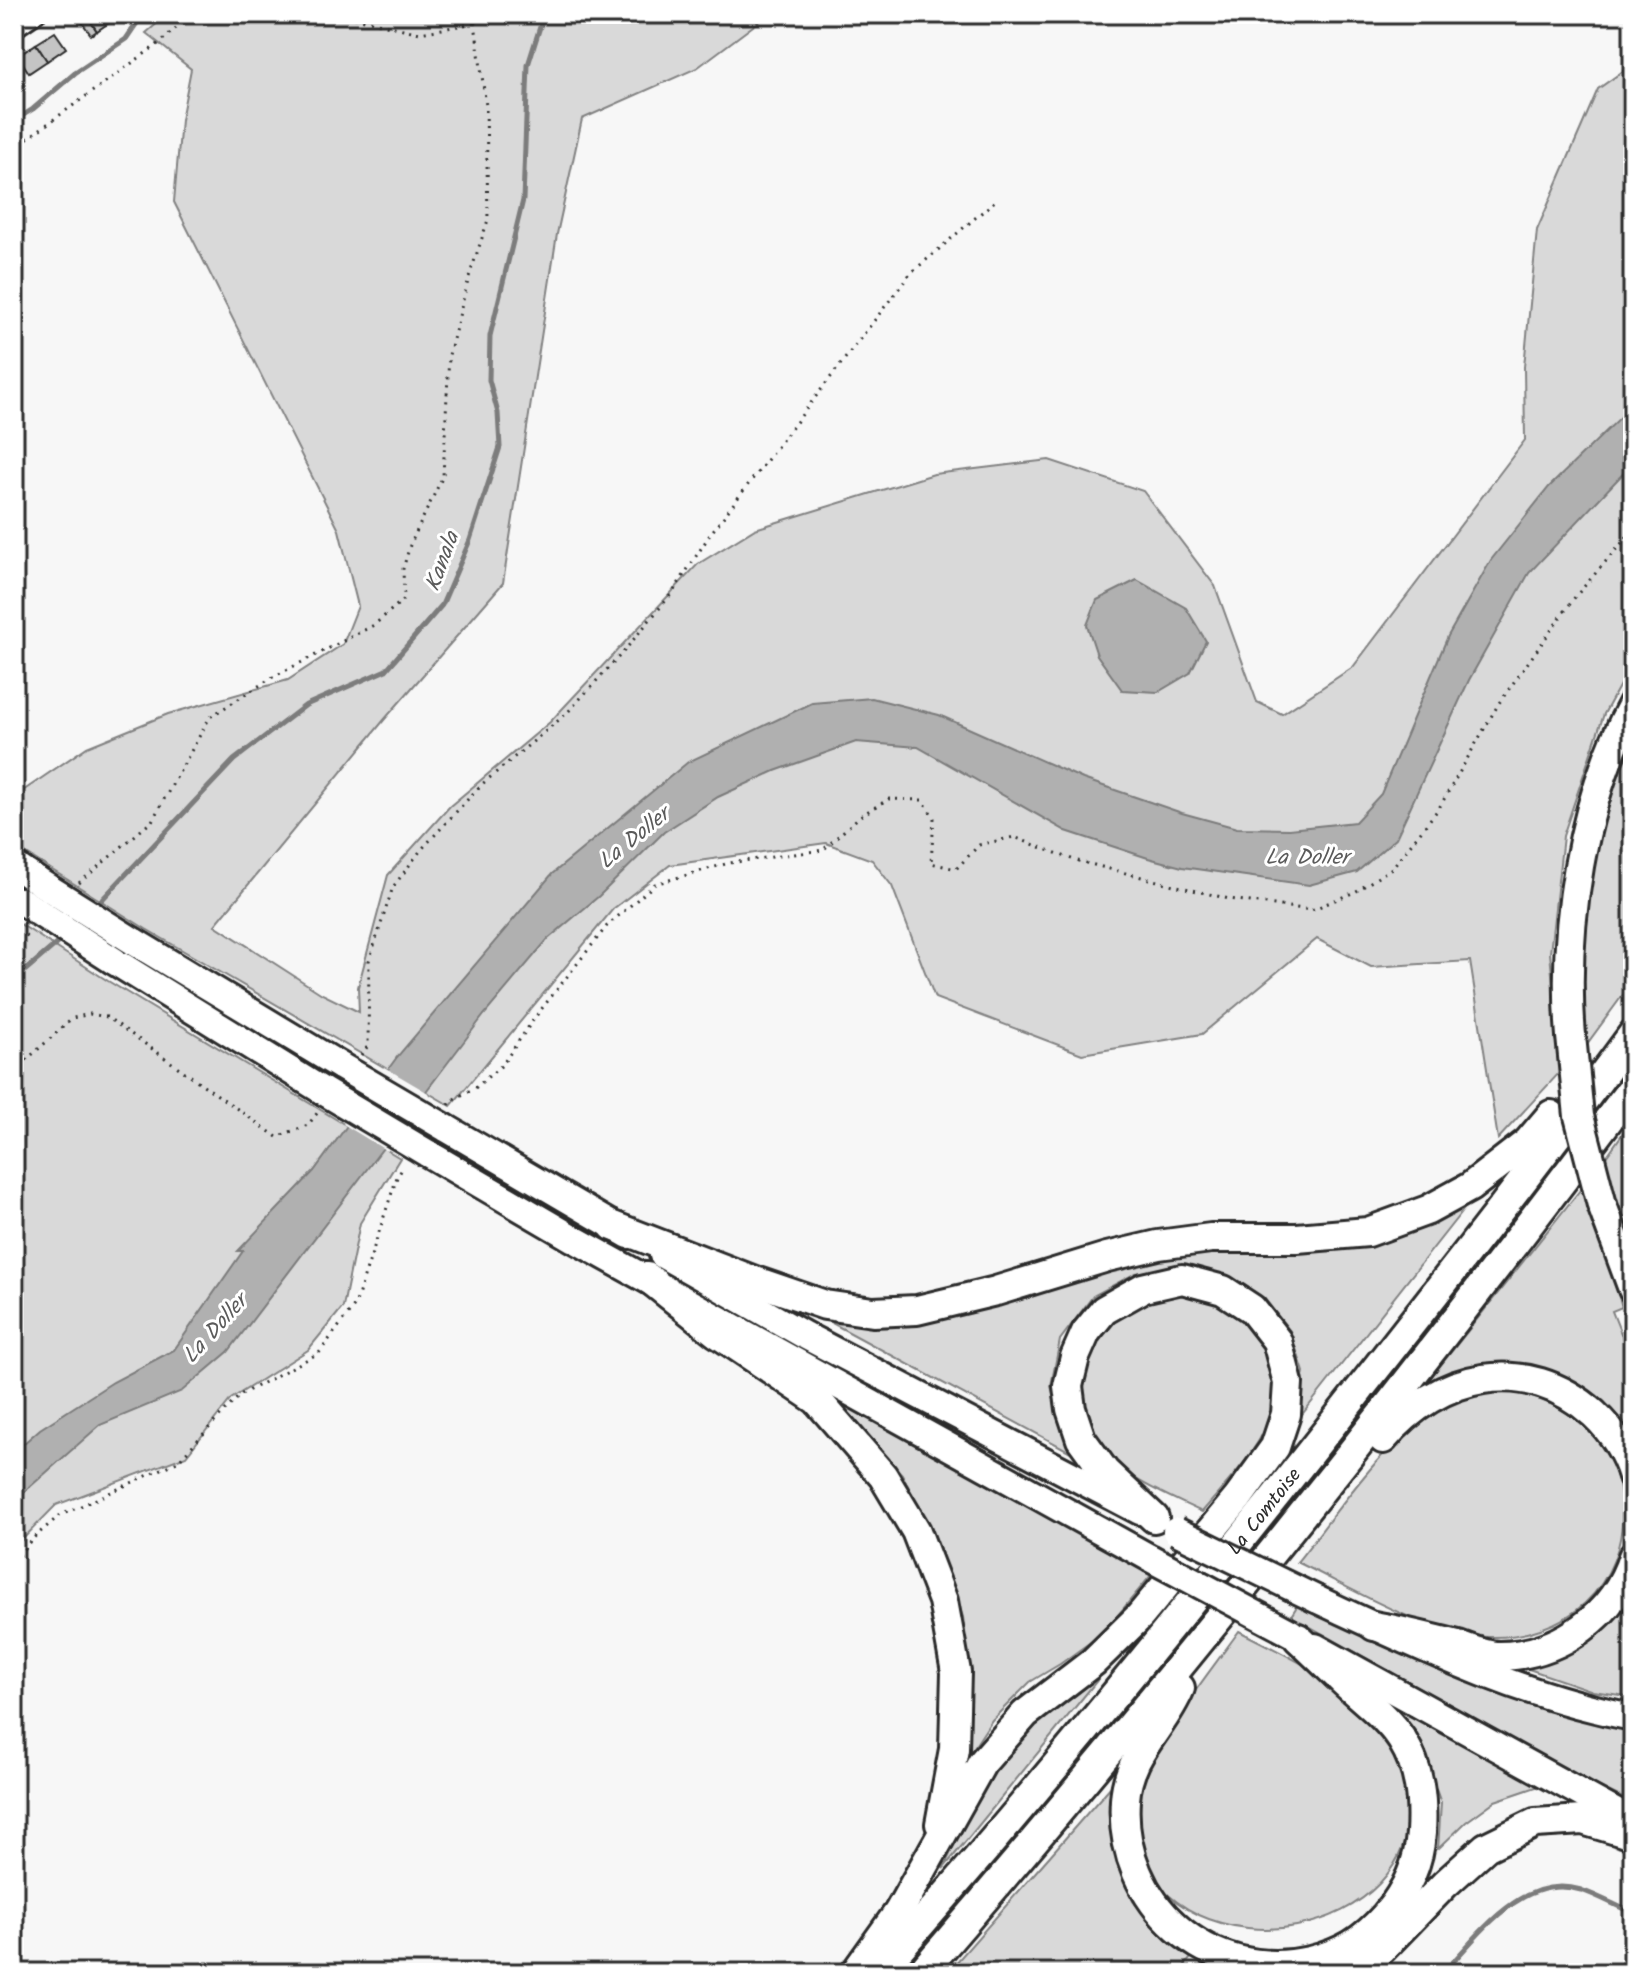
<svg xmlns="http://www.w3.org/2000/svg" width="1647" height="1987" font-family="Kalam,sans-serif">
<rect width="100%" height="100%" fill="#f7f7f7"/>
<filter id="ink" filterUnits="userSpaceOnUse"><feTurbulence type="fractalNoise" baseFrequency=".0125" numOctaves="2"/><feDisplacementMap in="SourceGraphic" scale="16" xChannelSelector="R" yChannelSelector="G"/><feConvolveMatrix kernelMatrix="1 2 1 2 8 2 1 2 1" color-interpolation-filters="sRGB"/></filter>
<g filter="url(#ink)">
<g fill="#d9d9d9" stroke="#828282" stroke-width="2">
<path d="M168 14H769L697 68 582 119 557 234 503 583 384 720 215 925 322 994 359 1012 358 987 388 875 450 806 550 722 698 564 755 529 934 474 1049 460 1143 491 1215 586 1257 702 1282 714 1353 667 1525 440 1524 367 1537 230 1598 89 1633 64V661L1604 714 1563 836 1550 953 1561 1071 1498 1139 1470 961 1371 967 1317 939 1202 1034 1082 1054 935 998 892 886 872 860 826 843 670 865 613 909 451 1106 146 929 14 846V797L87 747 168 714 288 680 343 644 358 606 339 530 174 202 181 120 191 69 146 33Z"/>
<path d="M1633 735V981L1584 1048C1583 1016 1578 982 1580 949 1585 878 1600 799 1633 735Z"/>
<path d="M14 920 108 981 400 1158 360 1223 343 1307 308 1350 231 1399 186 1456 56 1505 14 1548Z"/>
<path d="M1633 1119V1250L1612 1192 1604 1160Z"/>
<path d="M1584 1185 1622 1307 1612 1311 1633 1364V1447C1610 1394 1553 1365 1496 1365 1476 1365 1444 1380 1424 1386Z"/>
<path d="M1475 1195 1293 1426 1304 1372 1290 1331 1264 1298 1231 1277 1189 1266 1136 1273 1093 1296 1060 1340 1051 1386 1062 1426 1078 1456 832 1323 901 1325 975 1310 1152 1257 1223 1250Z"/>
<path d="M1199 1292C1211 1298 1228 1302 1238 1311 1266 1338 1286 1385 1268 1423 1253 1457 1225 1485 1202 1512 1169 1496 1115 1475 1096 1443 1067 1397 1077 1340 1122 1308 1144 1292 1173 1293 1199 1292Z"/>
<path d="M1505 1391C1532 1396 1556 1403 1578 1420 1635 1463 1637 1555 1585 1603 1561 1626 1522 1638 1489 1637 1431 1637 1350 1587 1297 1562 1336 1514 1390 1431 1445 1404 1464 1395 1484 1392 1505 1391Z"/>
<path d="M825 1392 1153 1573 1103 1633 1060 1664 1030 1682 992 1720 963 1764 970 1676 963 1617 937 1543 902 1474Z"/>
<path d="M1633 1589V1697L1593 1691 1508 1662 1590 1638 1626 1603Z"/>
<path d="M1299 1603 1508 1697 1633 1722V1803L1581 1778 1291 1616Z"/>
<path d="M1239 1631C1287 1656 1339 1678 1374 1721 1380 1728 1384 1739 1389 1747 1475 1897 1255 1987 1159 1886 1143 1860 1131 1807 1141 1776 1143 1767 1151 1758 1156 1750 1180 1709 1211 1670 1239 1631Z"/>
<path d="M1130 1640 943 1869C959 1836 972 1799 995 1769 1031 1720 1085 1682 1130 1640Z"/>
<path d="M1384 1697 1539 1786 1495 1801 1466 1822 1438 1849 1441 1803 1421 1749Z"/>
<path d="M1112 1785V1848L1133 1901 1166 1940 1191 1958 1181 1970 947 1973Z"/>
</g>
<g fill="#b0b0b0" stroke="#7b7b7b" stroke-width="2">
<path d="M1633 405V463L1529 573 1469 680 1396 838 1357 872 1309 885 1182 867 1148 858 1066 831 918 747 856 742 775 771 718 797 664 832 599 896 548 939 484 1015 228 1352 182 1391 100 1425 14 1501V1452L40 1429 113 1382 174 1350 243 1251H238L314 1171 397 1057 552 874 688 762 812 703 872 698 939 715 1083 779 1182 813 1237 828 1289 829 1355 822 1381 794 1448 636 1491 560 1549 487Z"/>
<path d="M1137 580 1186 608 1206 641 1190 673 1158 692 1122 690 1097 655 1087 625 1097 600Z"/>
</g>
<path fill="#f7f7f7" d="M384 1067 430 1094 387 1151 343 1124Z"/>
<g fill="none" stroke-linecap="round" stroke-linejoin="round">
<g stroke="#7b7b7b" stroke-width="5">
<path d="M14 121 33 109 75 73 126 39 143 14"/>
<path d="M95 907 234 760 306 705 386 670 442 605 470 540 500 447 498 413 489 380 490 336 523 200 528 65 544 14"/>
<path d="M14 980 62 939"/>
<path d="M1443 1973C1478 1936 1522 1872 1581 1890 1599 1896 1616 1906 1633 1913"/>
</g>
</g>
<g fill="#c4c4c4" stroke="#2b2b2b" stroke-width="2">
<path d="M86 14 97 31 91 35 79 18Z"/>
<path d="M86 14H118L119 16 97 31Z"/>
<path d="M55 32 66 48 47 61 36 44Z"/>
<path d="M36 44 47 61 29 73 18 56Z"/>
</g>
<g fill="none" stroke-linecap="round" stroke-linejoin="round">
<g stroke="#2b2b2b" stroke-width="22">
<path id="minor" d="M14 29 36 14"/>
</g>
<g stroke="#2b2b2b" stroke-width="32">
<g id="trunk">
<path d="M14 865 39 882"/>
<path d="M133 941 342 1067"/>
<path d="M114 961 323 1091"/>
<path d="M446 1128 629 1235"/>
<path d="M427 1153 574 1239 1150 1558"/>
<path d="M663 1255 804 1335 1140 1511"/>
<path d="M1316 1599C1418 1646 1522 1697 1633 1717"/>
<path d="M1315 1647 1633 1822"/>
</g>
</g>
<g stroke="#2b2b2b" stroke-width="34">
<g id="motorway">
<path d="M1571 1036C1562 928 1581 800 1633 704"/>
<path d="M1602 1205 1633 1289"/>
<path d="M613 1226 755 1281 825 1305 873 1312 917 1310 996 1291 1107 1257 1158 1245 1211 1238H1297L1368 1232 1428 1210 1470 1187 1528 1142 1551 1115"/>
<path d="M647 1277 717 1333 817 1400 883 1476 916 1531 943 1601 956 1672 954 1749 940 1824"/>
<path d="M1383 1439C1438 1373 1526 1353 1594 1414 1612 1431 1626 1452 1633 1476"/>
<path d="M1374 1626C1402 1631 1430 1638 1458 1645 1470 1649 1486 1656 1499 1656 1560 1655 1615 1615 1633 1557"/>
<path d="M1180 1688C1164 1728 1128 1752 1125 1800 1118 1904 1209 1984 1310 1961 1343 1953 1363 1941 1386 1915 1406 1891 1419 1865 1421 1833 1423 1800 1420 1769 1402 1740 1386 1716 1363 1700 1342 1680 1327 1666 1313 1652 1298 1638"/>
<path d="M855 1973 898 1913 982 1763 1025 1714 1093 1662 1140 1616 1238 1498 1275 1447 1286 1414 1288 1383 1277 1341 1252 1309 1223 1290 1182 1279 1143 1288 1104 1310 1086 1332 1075 1357 1068 1386 1071 1409 1081 1439 1105 1472 1154 1518"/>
<path id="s1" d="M878 1973C1045 1784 1204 1588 1360 1389 1452 1272 1545 1154 1633 1034"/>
<path d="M921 1973C1169 1686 1406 1390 1633 1087"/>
<path d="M1340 1973 1379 1952 1445 1884 1486 1847 1535 1823 1583 1820 1633 1835"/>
</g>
</g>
<g stroke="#2b2b2b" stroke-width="3" stroke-dasharray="2 6" stroke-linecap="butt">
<path d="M339 14 420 33 475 23"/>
<path d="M14 148 157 45 192 14"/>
<path d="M79 883 152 821 210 717 273 677 374 625 404 599 403 569 410 545 443 476 449 355 469 277 488 220 486 106 475 23 489 14"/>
<path d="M14 948 29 934"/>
<path d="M361 1055 368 1046 369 961 393 887 421 850 481 785 566 714 624 651 673 592 711 533 910 274 996 200"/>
<path d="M14 1071 73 1018 90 1014 107 1017 277 1137 308 1125 318 1112"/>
<path d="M449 1105 452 1100 475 1088 502 1065 536 1016 607 926 655 884 729 863 823 850 860 816 889 799 923 800 934 818 931 863 956 869 979 845 1014 837 1074 860 1229 899 1311 910 1355 892 1392 868 1439 808 1499 703 1575 597 1633 530"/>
<path d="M14 1562 31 1540 59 1516 177 1462 240 1395 319 1353 355 1305 397 1177 404 1166"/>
</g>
<use href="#minor" stroke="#fff" stroke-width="16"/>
<use href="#trunk" stroke="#fff" stroke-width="26"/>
<use href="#motorway" stroke="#fff" stroke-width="28"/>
<g stroke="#2b2b2b" stroke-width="32" stroke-linecap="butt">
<g id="trunk-bridge">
<path d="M39 882 133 941"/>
<path d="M21 901 114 961"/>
<path d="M342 1067 446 1128"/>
<path d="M323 1091 427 1153"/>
<path d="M1176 1531 1316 1599"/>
<path d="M1150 1558 1291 1633"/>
</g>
</g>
<g stroke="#2b2b2b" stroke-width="34" stroke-linecap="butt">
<path id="motorway-bridge" d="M1571 1036 1579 1116 1602 1205"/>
</g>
<use href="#trunk-bridge" stroke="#fff" stroke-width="26"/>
<use href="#motorway-bridge" stroke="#fff" stroke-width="28"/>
</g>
</g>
<g text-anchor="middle" stroke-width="6" stroke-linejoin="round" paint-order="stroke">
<g font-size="20" fill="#2b2b2b" stroke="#fff">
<text dy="7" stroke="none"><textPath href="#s1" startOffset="602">La Comtoise</textPath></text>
</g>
<g font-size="22" font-style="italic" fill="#5a5a5a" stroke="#fff">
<text transform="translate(441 561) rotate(-70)" y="8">Kanala</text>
<text transform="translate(633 837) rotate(-39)" y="8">La Doller</text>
<text x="1307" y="864">La Doller</text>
<text transform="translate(214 1328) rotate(-48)" y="8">La Doller</text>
</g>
</g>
<rect width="1647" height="1987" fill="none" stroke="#fff" stroke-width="48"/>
<rect x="24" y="24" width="1599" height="1939" fill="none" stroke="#2b2b2b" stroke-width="3" filter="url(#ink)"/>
</svg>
